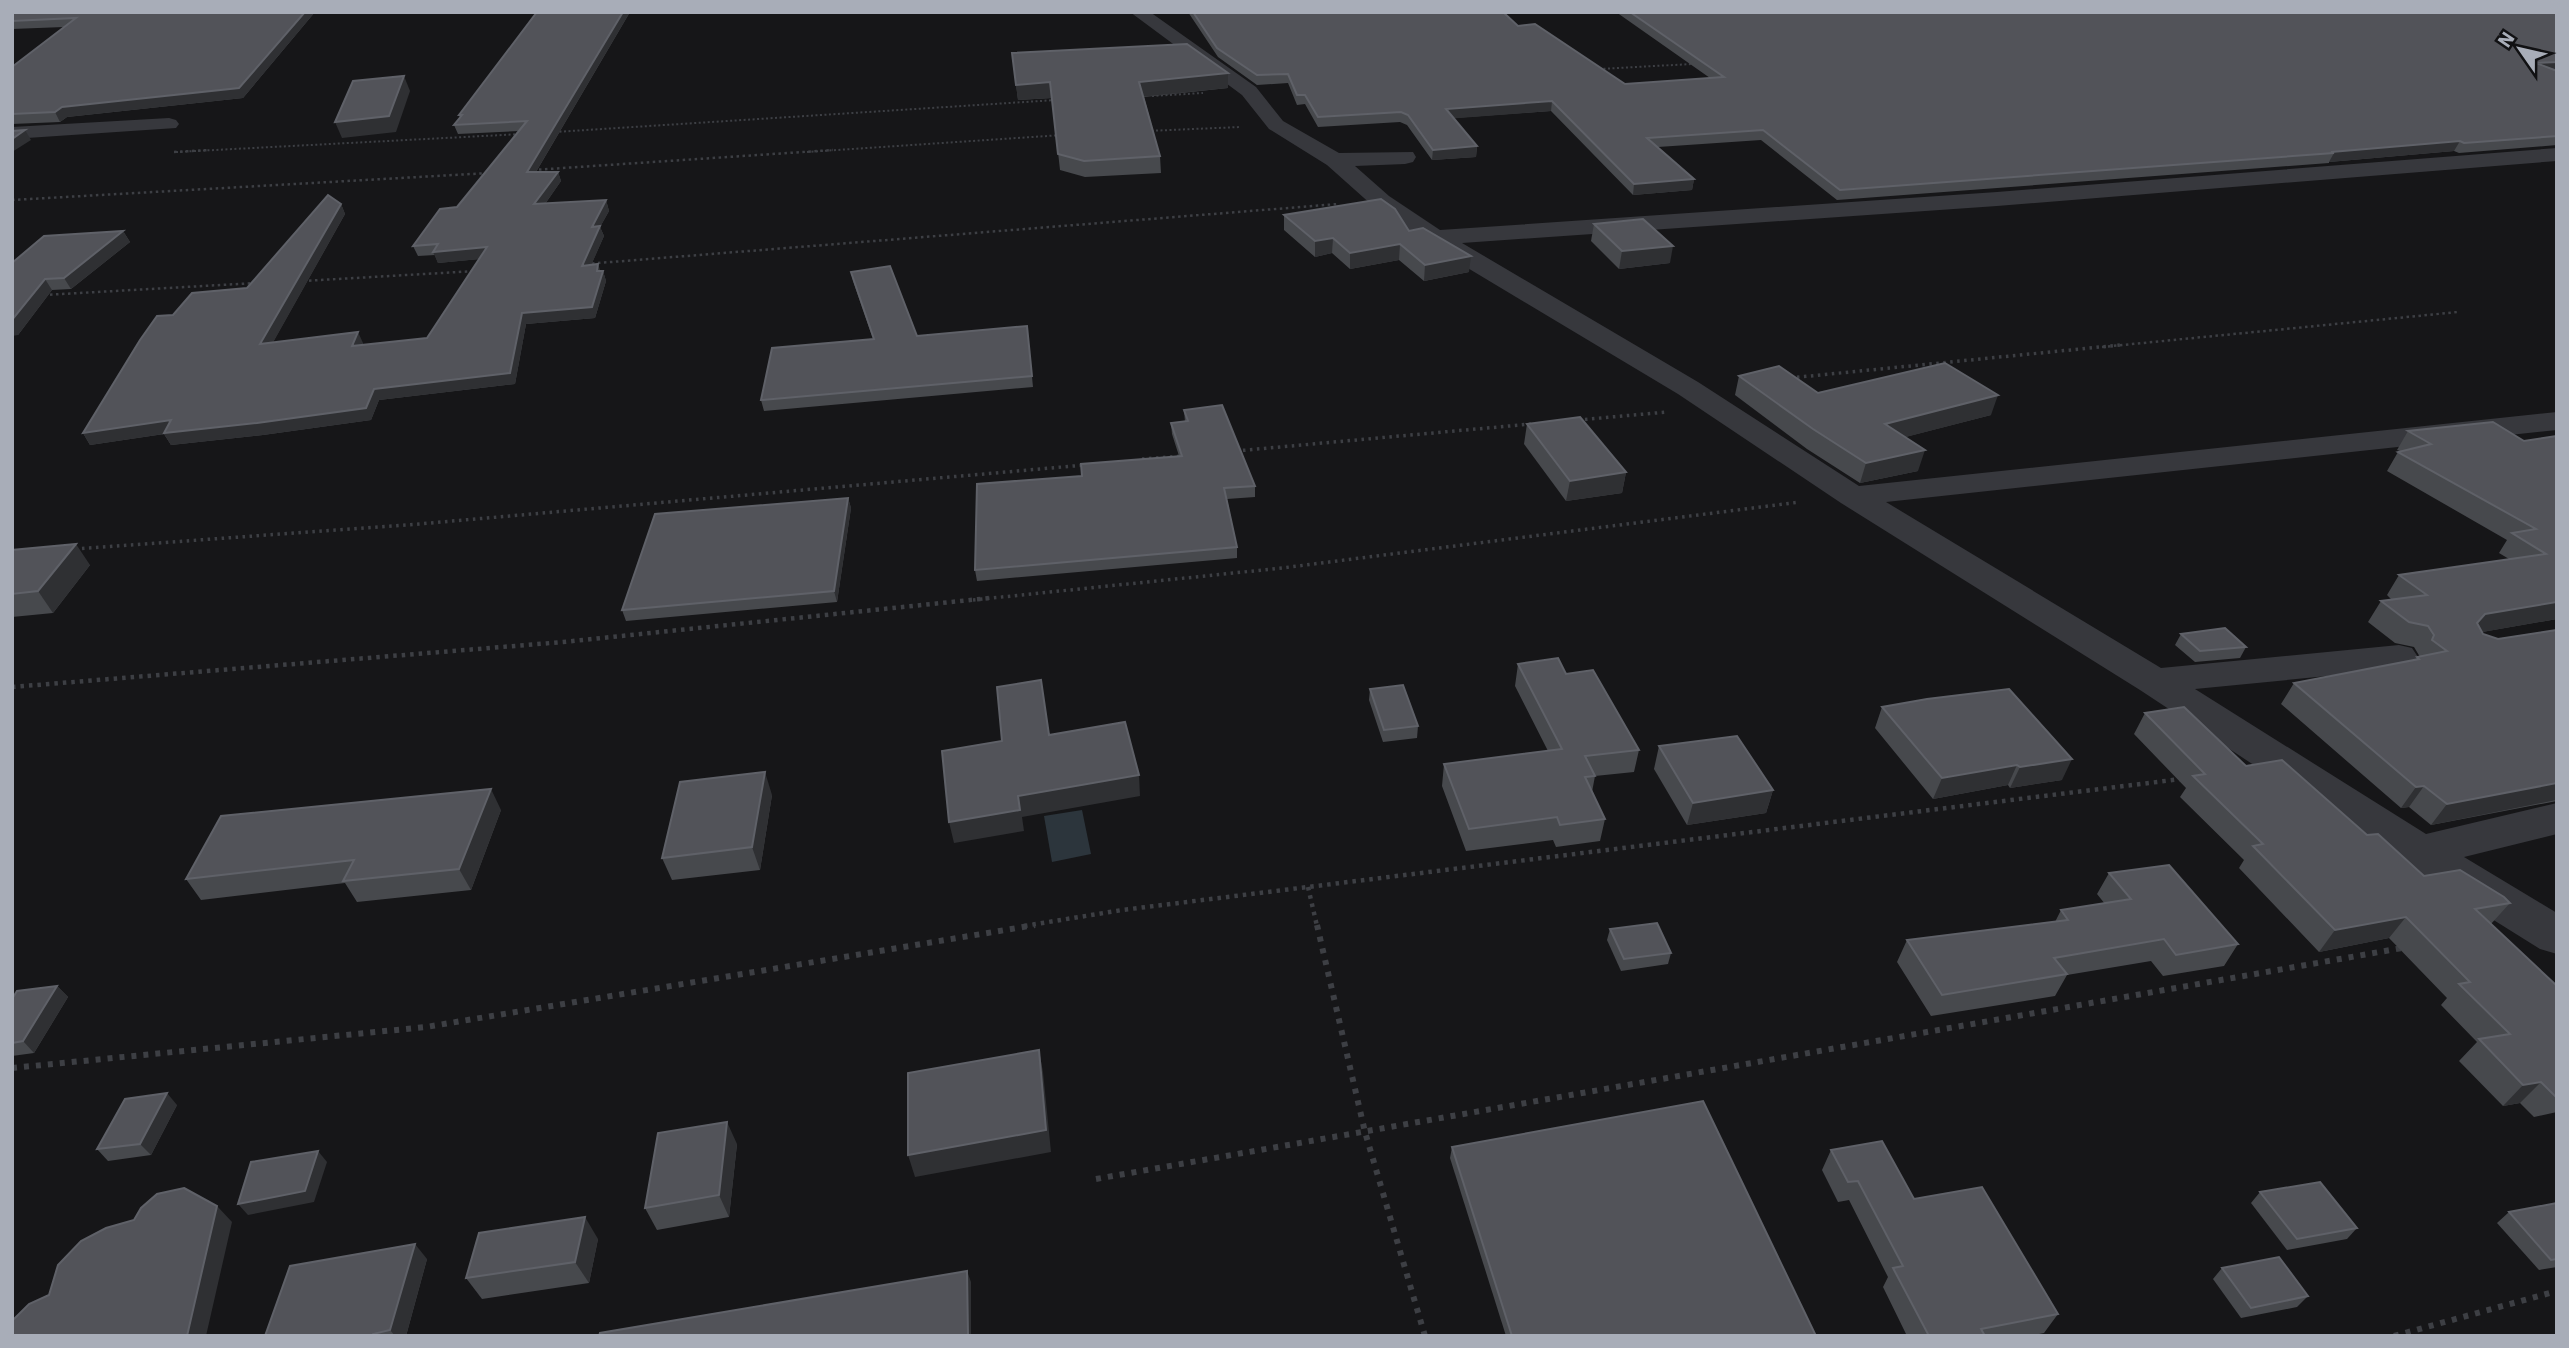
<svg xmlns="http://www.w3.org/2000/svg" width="2569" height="1348" font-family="'IBM Plex Sans',sans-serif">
<rect width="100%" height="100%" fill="#161618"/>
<path fill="#2c353c" d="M1082 810 1091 854 1052 862 1044 816Z"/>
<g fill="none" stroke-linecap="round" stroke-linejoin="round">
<g stroke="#3d3f44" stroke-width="2" stroke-dasharray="2 2.5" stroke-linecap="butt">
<path d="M1599 69 1692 64"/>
<path d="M1152 96 1203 93"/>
<path d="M1147 131 1240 127"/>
<path d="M555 132 1056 100"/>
<path d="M176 152 522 134"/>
<path d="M807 152 1062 135"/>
</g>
<g stroke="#3d3f44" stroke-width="2.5" stroke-dasharray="2.5 3.5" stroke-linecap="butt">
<path d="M174 152 210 150"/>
<path d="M533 170 833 150"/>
<path d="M12 200 489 173"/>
<path d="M586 264 1338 204"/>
<path d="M303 281 476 271"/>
<path d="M44 295 256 283"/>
<path d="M2102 347 2458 312"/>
</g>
<g stroke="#3d3f44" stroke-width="3.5" stroke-dasharray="2.5 4.5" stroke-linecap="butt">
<path d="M1790 378 2120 345"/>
<path d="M1578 420 1667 412"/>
<path d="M1236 451 1531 424"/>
<path d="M1142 459 1182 456"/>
<path d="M75 549 419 524 1085 465"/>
<path d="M973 600 1282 568 1800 502"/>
</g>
<g stroke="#3d3f44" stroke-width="4.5" stroke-dasharray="3.5 5" stroke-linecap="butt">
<path d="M12 687 563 642 990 598"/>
<path d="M1308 887 1317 926"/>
<path d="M1024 926 1122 910 2181 779"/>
</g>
<g stroke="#3d3f44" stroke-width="6" stroke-dasharray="5 7" stroke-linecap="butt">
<path d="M1317 925 1365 1132 1425 1336"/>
<path d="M12 1068 426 1027 1035 925"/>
<path d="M1096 1179 2402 948"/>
<path d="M2394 1336 2557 1291"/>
</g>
<g fill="#37383d" fill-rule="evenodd">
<path d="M1130 12H1150L1256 87 1283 121 1339 153 1413 152 1416 157 1413 162 1405 164 1355 166 1389 196 1440 230 1997 192 2557 148V161L1997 206 1462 243 1698 382 1859 486 2557 412V430L1886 502 2161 668 2399 645 2412 648 2418 657 2412 666 2399 669 2195 689 2426 834 2557 803V834L2464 857 2557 913V954L2540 949 2404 864 2140 690 1841 503 1678 394 1426 243 1373 206 1327 165 1269 129 1242 95Z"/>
<path d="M169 118 176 120 179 124 176 128 12 139V127Z"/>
</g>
</g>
<g fill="#47494d">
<path d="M12 12H315L243 98 67 117 60 122 12 124V67L64 27 12 29Z"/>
<path d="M507 12H630L536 172H558L561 181 545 204 606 200 609 211 600 227 604 236 591 265 600 271H603L606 281 595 318 526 324 515 384 379 400 371 420 263 435 171 445 164 434 90 445 83 433 173 315 247 288 341 204 345 214 273 342 363 343 362 345 427 338 479 259 438 263 435 255 418 256 413 246 457 207 519 131 458 134 454 125 460 118 459 115 537 13 507 14Z"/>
<path d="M1188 12H1503L1518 26 1625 84 1710 78 1616 12H2557V145L2459 153 2454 151 2329 162V163L1837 200 1761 140 1658 147 1694 179 1692 190 1633 195 1551 111 1454 118 1477 146 1476 157 1432 160 1407 125 1400 122 1318 127 1305 104 1297 105 1288 83 1257 85 1218 57Z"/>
<path d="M1012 53 1228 73V88L1144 97 1160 156 1161 173 1085 177 1060 170 1052 98 1018 100Z"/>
<path d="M1284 215 1409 231 1469 272 1424 281 1399 260 1350 269 1332 253 1315 257 1284 230Z"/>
<path d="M1594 224 1670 263 1619 269 1591 241Z"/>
<path d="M123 231 130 242 71 289 52 290 18 335 12 263Z"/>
<path d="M851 272 917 336 1027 326 1033 387 764 411 761 400 873 339 853 281Z"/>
<path d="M1739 376 1818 393 1991 415 1905 437 1918 471 1860 483 1807 449 1735 395Z"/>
<path d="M1184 410 1255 486V497L1227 499 1237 547V558L977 581 975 570 1082 476 1179 456 1172 434 1171 423 1185 422Z"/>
<path d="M1527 424 1626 472 1622 493 1566 501 1524 444Z"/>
<path d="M2408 431 2524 441 2557 436V619L2482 632 2483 634 2498 639 2557 630V801L2431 825 2409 807 2401 808 2281 704 2294 683 2415 660 2417 657H2420L2414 647 2395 643 2368 622 2381 601 2392 600 2387 595 2399 575 2509 559 2499 553 2507 540 2387 471 2398 452 2400 451 2397 450Z"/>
<path d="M848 498 851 508 837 602 626 621 622 610Z"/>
<path d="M12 550 90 565 53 613 12 617Z"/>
<path d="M2181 634 2246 647 2240 658 2195 662 2175 645Z"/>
<path d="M1518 664 1566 674 1639 750 1634 772 1595 776 1592 792 1605 819 1600 841 1556 847 1553 840 1466 851 1442 786 1444 764 1548 751 1515 686Z"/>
<path d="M1370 689 1418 726 1417 738 1383 742 1369 700Z"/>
<path d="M1882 707 2062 780 2010 788 2008 785 1933 799 1875 728Z"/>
<path d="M2145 713 2246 766 2367 835 2424 876 2510 903 2491 924 2557 986V1112L2534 1117 2520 1103 2503 1106 2459 1061 2477 1042 2441 1005 2447 998 2389 938 2319 952 2239 868 2244 860 2180 797 2186 788 2134 734Z"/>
<path d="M1659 746 1773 790 1766 813 1687 825 1654 769Z"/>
<path d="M772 795 760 870 672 880 662 858Z"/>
<path d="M501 810 471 890 357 902 345 883 201 900 186 879Z"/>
<path d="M2109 873 2238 944 2224 966 2163 976 2151 961 2067 975 2055 996 1931 1016 1897 962 1907 940 2055 922 2061 910 2105 904 2097 894Z"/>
<path d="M1610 929 1671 953 1668 964 1621 971 1607 940Z"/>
<path d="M57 986 68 997 34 1053 12 1056V999Z"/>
<path d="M177 1105 151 1155 108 1161 97 1149Z"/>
<path d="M737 1144 729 1217 657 1230 645 1208Z"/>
<path d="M1452 1147 1816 1336H1506L1450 1158Z"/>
<path d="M1831 1150 1914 1199 2058 1314 2044 1333 2029 1336H1907L1883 1287 1888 1277 1849 1200 1838 1202 1822 1170Z"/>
<path d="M2260 1192 2357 1228 2347 1239 2287 1250 2251 1203Z"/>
<path d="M2557 1203V1267L2539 1270 2497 1223 2509 1212Z"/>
<path d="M598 1239 589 1283 482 1299 466 1278Z"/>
<path d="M427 1259 406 1336H265Z"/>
<path d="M2222 1268 2308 1296 2297 1307 2241 1318 2213 1279Z"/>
</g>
<g fill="#2f3033">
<path d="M305 12H315L243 98 67 117 60 122 55 112 62 107Z"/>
<path d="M623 12H630L530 182 527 172Z"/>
<path d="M2557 62V70L2536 63Z"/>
<path d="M1228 73V88L1140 97 1139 82Z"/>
<path d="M404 76 410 91 396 132 342 138 335 122Z"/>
<path d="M1050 82 1052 98 1018 100 1016 85Z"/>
<path d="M1552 101 1551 111 1446 119V109Z"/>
<path d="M25 130 31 140 12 152V139Z"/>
<path d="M2460 141 2454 151 2329 162 2334 153 2331 152Z"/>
<path d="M1477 146 1476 157 1432 160 1433 150Z"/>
<path d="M558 172 561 181 538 214 534 204Z"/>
<path d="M1694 179 1692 190 1633 195 1634 184Z"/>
<path d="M606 200 609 211 600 227 604 236 586 277 582 266 592 227Z"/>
<path d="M341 204 345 214 266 355 260 344Z"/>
<path d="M123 231 130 242 71 289 64 278Z"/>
<path d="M1333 238 1332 253 1315 257V241Z"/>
<path d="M1400 244 1399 260 1350 269V253Z"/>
<path d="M1673 246 1670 263 1619 269 1622 251Z"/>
<path d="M487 247 491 258 438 263 433 252Z"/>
<path d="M1471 256 1469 272 1424 281 1425 265Z"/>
<path d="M598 264 602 275 603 271 606 281 595 318 526 324 515 384 379 400 371 420 263 435 171 445 164 434 90 445 83 433 374 389 522 313 597 271Z"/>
<path d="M45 279 52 290 18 335 12 336V320Z"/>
<path d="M358 332 363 343 357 358 352 346Z"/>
<path d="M1998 395 1991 415 1879 444 1885 424Z"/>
<path d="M1925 450 1918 471 1860 483 1866 463Z"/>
<path d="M1626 472 1622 493 1566 501 1570 481Z"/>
<path d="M848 498 851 508 837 602 834 591Z"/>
<path d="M76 544 90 565 53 613 38 591Z"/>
<path d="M2557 602V619L2471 634 2477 623 2485 614Z"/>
<path d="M2072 759 2062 780 2010 788 2020 767Z"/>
<path d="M2017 765 2008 785 1933 799 1942 778Z"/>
<path d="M765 772 772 795 760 870 752 847Z"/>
<path d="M1139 775 1140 796 1022 817 1024 831 954 843 949 822 1018 796Z"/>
<path d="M2557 783 2556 800 2431 825 2447 804Z"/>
<path d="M2424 786 2409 807 2401 808 2416 787Z"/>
<path d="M491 789 501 810 471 890 459 869Z"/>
<path d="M1773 790 1766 813 1687 825 1693 803Z"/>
<path d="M2406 917 2389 938 2319 952 2335 930Z"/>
<path d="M57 986 68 997 34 1053 23 1041Z"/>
<path d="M1039 1050 1043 1072 1051 1152 915 1177 908 1155Z"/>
<path d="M2541 1082 2520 1103 2503 1106 2523 1085Z"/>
<path d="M167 1093 177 1105 151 1155 140 1144Z"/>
<path d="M727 1122 737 1144 729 1217 719 1195Z"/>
<path d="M318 1151 327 1162 314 1202 248 1215 238 1204Z"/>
<path d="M217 1206 232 1222 206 1336H187Z"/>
<path d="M585 1217 598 1239 589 1283 575 1262Z"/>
<path d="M415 1244 427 1259 406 1336H395L390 1330Z"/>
<path d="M967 1271 971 1282V1336H968Z"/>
</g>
<g fill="#525359" stroke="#5f6168" stroke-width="2">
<path d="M12 12H305L239 88 62 107 55 112 12 114V67L76 18 12 21Z"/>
<path d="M537 12H623L527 172H558L534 204 606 200 592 227 600 226 582 266 598 264 597 271H603L592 307 522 313 510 373 374 389 366 408 257 423 164 433 171 420 83 433 140 340 157 316 173 315 192 293 247 288 328 195 341 204 260 344 358 332 352 346 427 338 487 247 433 252 438 244 413 246 440 209 457 207 527 121 454 125 462 115H459Z"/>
<path d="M1193 12H1503L1518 26 1535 24 1625 84 1724 77 1630 12H2557V62L2536 63 2557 71V136L2464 143 2460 141 2331 152 2334 153 1840 190 1763 130 1647 138 1694 179 1634 184 1552 101 1446 109 1477 146 1433 150 1408 115 1401 112 1318 117 1305 95H1297L1288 74 1257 75 1217 48Z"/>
<path d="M1187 44 1228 73 1139 82 1160 156 1084 161 1058 154 1050 82 1016 85 1012 53Z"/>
<path d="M404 76 389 116 335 122 353 81Z"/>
<path d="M25 130 12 139V131Z"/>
<path d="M1381 199 1395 209 1409 231 1423 228 1471 256 1425 265 1400 244 1350 253 1333 238 1315 241 1284 215Z"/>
<path d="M1643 219 1673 246 1622 251 1594 224Z"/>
<path d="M123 231 64 278 45 279 12 320V263L44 236Z"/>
<path d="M890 266 917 336 1027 326 1032 376 761 400 772 348 874 339 851 272Z"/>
<path d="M1945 363 1998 395 1885 424 1925 450 1866 463 1813 429 1739 376 1779 366 1818 393Z"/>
<path d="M1222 405 1255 486 1224 488 1237 547 975 570 977 484 1082 476 1081 464 1182 456 1171 423 1188 421 1184 410Z"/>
<path d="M1580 417 1626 472 1570 481 1527 424Z"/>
<path d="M2493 422 2524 441 2557 436V602L2485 614 2477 623 2483 634 2498 639 2557 630V783L2447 804 2424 786 2416 787 2294 683 2419 659 2417 657 2447 651 2432 640 2434 635 2428 626 2409 622 2381 601 2427 595 2399 575 2546 554 2512 533 2536 529 2398 452 2431 444 2408 431Z"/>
<path d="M848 498 834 591 622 610 655 514Z"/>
<path d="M76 544 38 591 12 594V550Z"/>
<path d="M2225 628 2246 647 2200 651 2181 634Z"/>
<path d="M1558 658 1566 674 1593 670 1639 750 1585 756 1595 776 1585 777 1605 819 1560 825 1557 817 1469 829 1444 764 1562 749 1518 664Z"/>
<path d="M1041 680 1049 735 1125 722 1139 775 1018 796 1020 810 949 822 942 751 1002 741 997 687Z"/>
<path d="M1403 685 1418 726 1384 730 1370 689Z"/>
<path d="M2009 689 2072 759 2020 767 2017 765 1942 778 1882 707 1927 699Z"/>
<path d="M2184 707 2246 766 2282 760 2367 835 2378 834 2424 876 2460 870 2504 897 2510 903 2475 909 2557 986V1095L2555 1096 2541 1082 2523 1085 2479 1039 2510 1034 2459 984 2470 982 2406 917 2335 930 2253 846 2263 844 2193 776 2205 774 2145 713Z"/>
<path d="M1737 736 1773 790 1693 803 1659 746Z"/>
<path d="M765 772 752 847 662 858 680 782Z"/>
<path d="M491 789 459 869 343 881 354 860 186 879 221 816Z"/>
<path d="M2169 865 2238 944 2176 955 2164 939 2054 958 2067 974 1942 995 1907 940 2068 920 2061 910 2131 899 2109 873Z"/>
<path d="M1657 923 1671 953 1624 959 1610 929Z"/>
<path d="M57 986 23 1041 12 1043V999L17 991Z"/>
<path d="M1039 1050 1046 1130 908 1155V1073Z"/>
<path d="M167 1093 140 1144 97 1149 125 1099Z"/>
<path d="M1703 1101 1816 1336H1512L1452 1147Z"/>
<path d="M727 1122 719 1195 645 1208 658 1133Z"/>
<path d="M1882 1141 1914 1199 1982 1187 2058 1314 1981 1329 1985 1336H1929L1893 1268 1903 1266 1858 1181 1848 1182 1831 1150Z"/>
<path d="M318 1151 305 1191 238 1204 251 1162Z"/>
<path d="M2320 1182 2357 1228 2297 1239 2260 1192Z"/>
<path d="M184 1188 217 1206 187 1336H12L13 1320 29 1304 49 1295 58 1265 81 1241 106 1228 134 1220 141 1208 157 1194Z"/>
<path d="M2557 1203V1259L2551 1260 2509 1212Z"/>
<path d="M585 1217 575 1262 466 1278 479 1233Z"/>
<path d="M415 1244 390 1330 373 1334 372 1336H265L290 1266Z"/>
<path d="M2279 1257 2308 1296 2251 1308 2222 1268Z"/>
<path d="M967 1271 968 1336H599L600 1333Z"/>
</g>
<rect width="2569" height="1348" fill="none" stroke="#a8adb8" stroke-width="28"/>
<g transform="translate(2520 49) rotate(304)" stroke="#111113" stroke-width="5" paint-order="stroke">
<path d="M0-5L12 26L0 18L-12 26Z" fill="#a8adb8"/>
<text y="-10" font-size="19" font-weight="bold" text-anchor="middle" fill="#a8adb8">N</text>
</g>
</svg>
